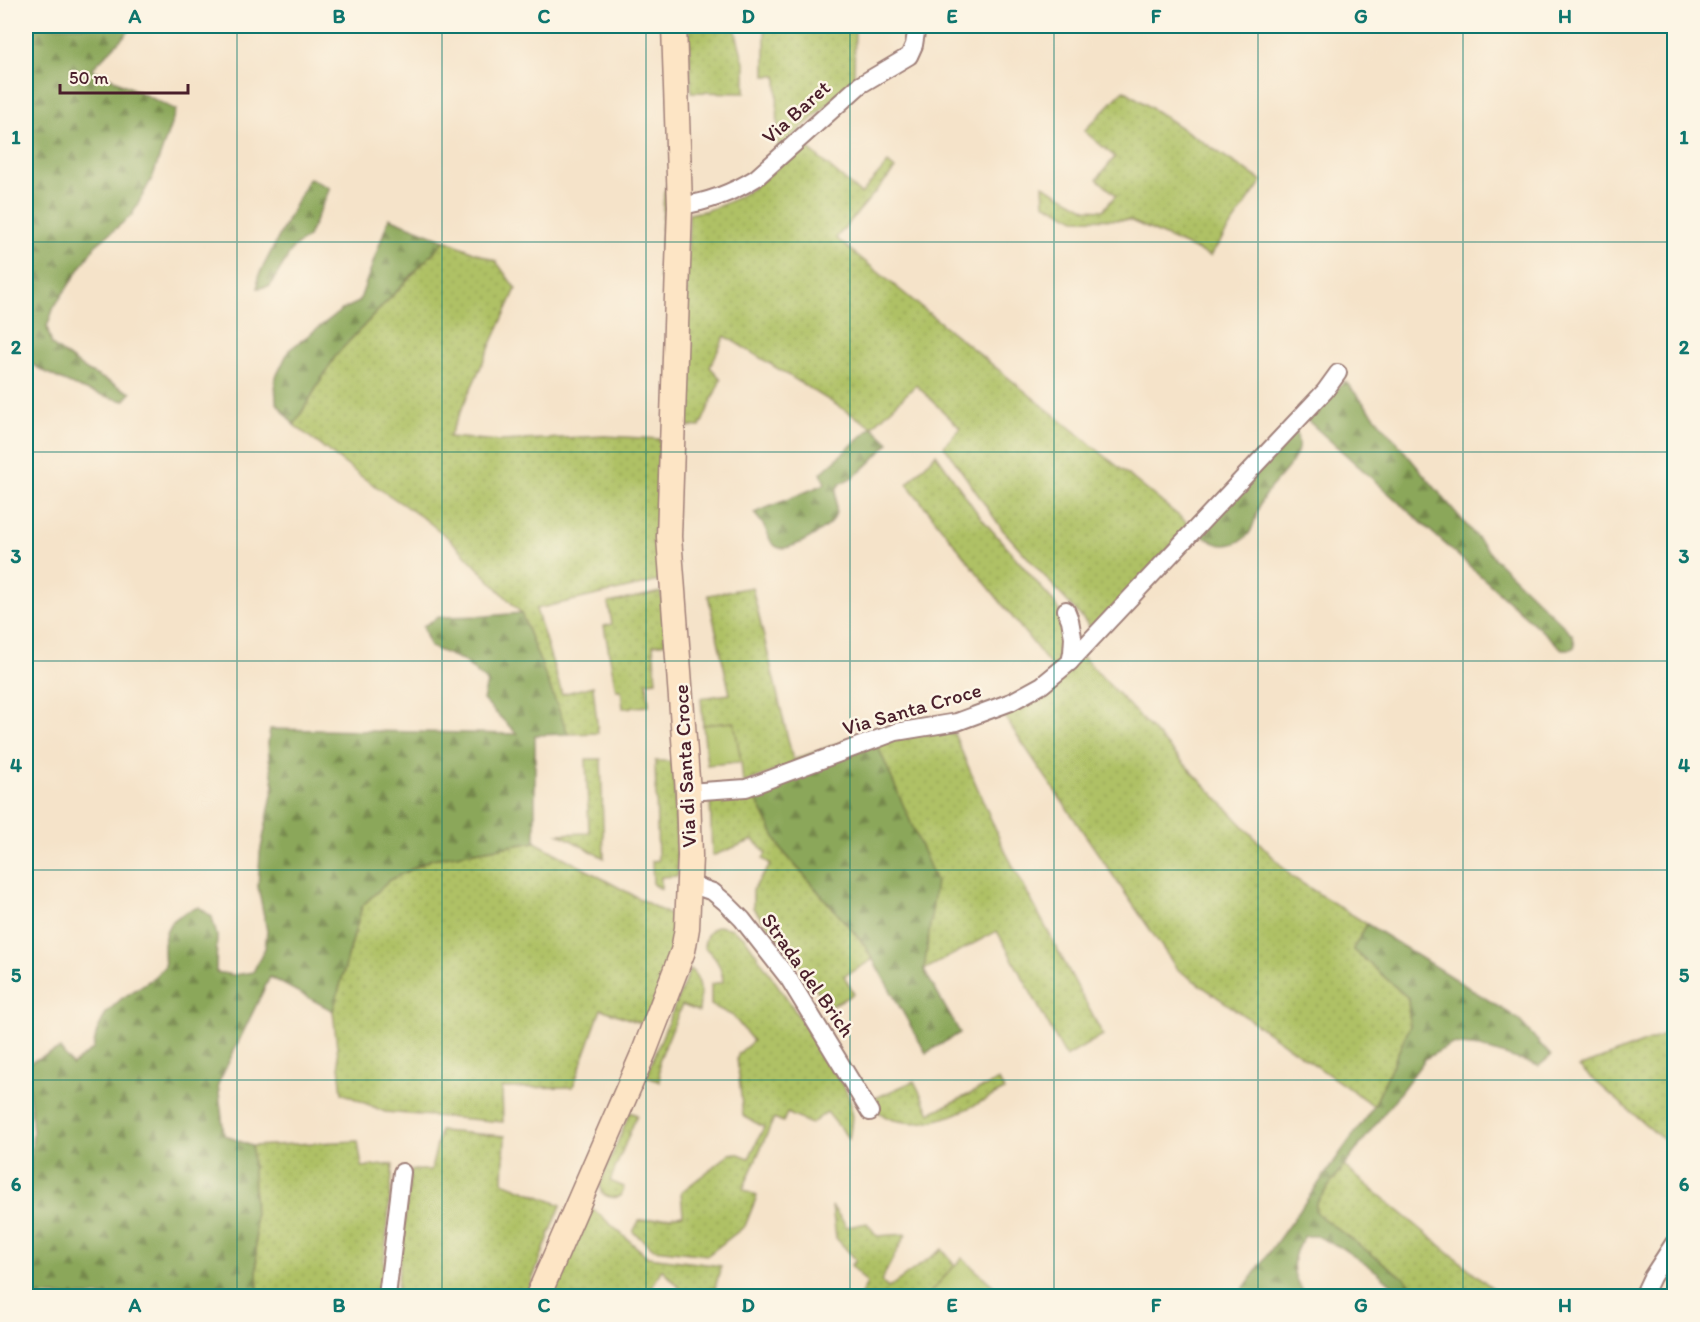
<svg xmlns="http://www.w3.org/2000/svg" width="1700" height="1322" font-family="Itim,sans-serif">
<defs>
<pattern id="grass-dots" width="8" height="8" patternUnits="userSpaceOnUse" patternTransform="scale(1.5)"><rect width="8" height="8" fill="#afc165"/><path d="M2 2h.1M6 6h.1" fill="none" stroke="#98a558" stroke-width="1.8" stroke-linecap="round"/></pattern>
<pattern id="forest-firs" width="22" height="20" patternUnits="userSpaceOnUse" patternTransform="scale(1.5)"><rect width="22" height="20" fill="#8ba75a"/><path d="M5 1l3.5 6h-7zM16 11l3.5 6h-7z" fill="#74874b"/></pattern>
</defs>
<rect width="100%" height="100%" fill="#fcf5e5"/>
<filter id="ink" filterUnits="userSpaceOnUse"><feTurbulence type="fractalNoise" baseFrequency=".0167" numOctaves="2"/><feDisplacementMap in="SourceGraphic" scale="12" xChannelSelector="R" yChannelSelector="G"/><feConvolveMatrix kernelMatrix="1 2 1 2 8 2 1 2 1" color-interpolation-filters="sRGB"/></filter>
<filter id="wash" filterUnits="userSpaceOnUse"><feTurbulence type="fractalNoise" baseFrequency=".008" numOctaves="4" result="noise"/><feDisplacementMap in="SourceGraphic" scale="24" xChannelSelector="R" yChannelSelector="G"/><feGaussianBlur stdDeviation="1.35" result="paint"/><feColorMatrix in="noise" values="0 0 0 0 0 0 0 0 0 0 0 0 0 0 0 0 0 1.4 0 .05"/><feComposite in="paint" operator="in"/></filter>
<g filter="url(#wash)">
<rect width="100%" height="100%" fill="#f5e3c9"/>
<g fill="url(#grass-dots)" stroke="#7c7048" stroke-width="1.5">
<path d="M689 26H734L745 66V93L691 92Z"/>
<path d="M765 26H855L854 81 778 149 777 76H765Z"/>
<path d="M1124 90 1262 181 1210 256 1129 220 1075 219 1044 203 1043 185 1086 209 1103 210 1116 195 1097 179 1115 157 1084 131Z"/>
<path d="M804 145 861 194 888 163 895 169 836 238 1190 525 1092 629 1002 529 944 446 960 428 916 385 872 427 725 336 710 367 721 379 700 427 682 426 689 214C739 207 768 176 804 145Z"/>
<path d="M669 181 671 279 659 278 664 193Z"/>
<path d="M445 240 496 261 516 289 449 437 500 441 605 436 660 439 656 530 659 581 536 609 562 694 593 686 598 733 568 734 521 613 451 540 426 520 362 477 294 425 336 355Z"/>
<path d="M936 454 978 514 1052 600C1070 624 1071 645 1055 671L907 484Z"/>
<path d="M752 587 793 760 878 729 879 733 743 783 741 762 734 722 703 725 701 698 730 694 708 595Z"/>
<path d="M661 592 666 643 653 645 656 681 647 682 649 706 623 708 621 690H616L604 626 612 624 608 603Z"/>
<path d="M1083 657 1292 877 1367 924 1353 949 1408 998 1410 1026 1374 1106 1177 969 1001 712Z"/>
<path d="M952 729 1003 847 1103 1035 1066 1057 997 931 924 970 926 944 877 744Z"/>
<path d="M586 759H601L604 858 559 834 589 833Z"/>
<path d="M655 761H673L678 876 661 877V889L653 884 652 861 658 860Z"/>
<path d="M752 791 781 849 864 944 872 960 844 976 854 994 829 1007 802 968 753 908V889L771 864 763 859 766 853 753 840 712 856 710 795Z"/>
<path d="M535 842 677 919V938L646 1025 601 1009 573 1087 502 1088 503 1122 385 1112 342 1093 333 1011 362 906 390 880 432 859Z"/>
<path d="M718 926 732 929 745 938 790 1003 847 1092C854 1109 852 1123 849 1139L827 1112 811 1124 787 1113 783 1122 774 1118 743 1189 757 1196 745 1226 708 1255 654 1249 633 1232 639 1221 683 1215 681 1192 730 1154 736 1153 749 1158 764 1127 743 1116 737 1058 739 1053 753 1041 733 1016 711 1005V984L723 982C722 967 716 957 704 947 705 937 708 930 718 926Z"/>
<path d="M690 969C704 981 700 996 699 1012L682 1005 659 1061 660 1082 646 1076Z"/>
<path d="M1674 1031V1149L1579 1067Z"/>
<path d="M999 1080 1004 1090C971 1107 937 1129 899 1121 886 1119 876 1112 871 1100L914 1081 930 1113Z"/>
<path d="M630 1112 637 1115 610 1181 624 1187 621 1196C613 1199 607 1198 601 1192L600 1184Z"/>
<path d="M440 1131 505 1136 503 1182 561 1205 526 1296H396L411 1170H431Z"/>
<path d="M358 1141 362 1167 393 1164 383 1275 379 1296H258L252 1146Z"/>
<path d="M1344 1166 1502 1296H1422L1404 1278 1321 1217 1315 1211 1316 1203Z"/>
<path d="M586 1203 648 1257 721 1266 713 1296H687L662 1269 647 1296H547Z"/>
<path d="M832 1206 847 1227 867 1223 877 1236 906 1234 881 1281 888 1288 942 1249 955 1265 927 1296H864L861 1294 867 1283 851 1265 856 1260 836 1238Z"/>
</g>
<g fill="url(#forest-firs)" stroke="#6a6342" stroke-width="1.5">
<path d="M26 26H134L92 69 176 110 153 176 132 215 95 246 54 307 47 327 52 345 88 371 131 393 124 401C85 392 60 381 26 361V284L36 268 38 256 32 243 26 238Z"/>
<path d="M309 178 330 188 308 237 293 248 270 286 258 288V277Z"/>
<path d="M389 218 445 240 336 355 294 425 276 402 275 379 289 350 342 310 359 302Z"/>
<path d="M1345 381 1495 559 1573 635 1575 646 1572 649H1562L1307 420Z"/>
<path d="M872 427 889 443C878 454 868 466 856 475 850 480 840 481 837 488 834 496 838 507 835 516 831 528 789 553 777 547 769 543 769 535 765 528 762 522 758 518 754 513L825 484 821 473Z"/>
<path d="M1296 430C1297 436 1299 443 1298 449 1293 468 1273 481 1263 498 1252 516 1258 538 1232 544 1219 548 1209 540 1199 533Z"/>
<path d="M521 613 568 734 535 735V842L432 859 390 880 362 906 333 1011 270 977 218 1084 224 1135 252 1146 258 1296H26V1192L28 1190 33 1132 26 1064 60 1049 72 1065 93 1049 97 1031 106 1013 121 999 152 979 165 966C162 931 164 919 199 907L212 917 217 936 216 972 234 975 253 972 265 948 267 931 258 887 260 853 274 785 269 758 268 743 270 729 517 734 483 700 487 682 462 660 430 647 423 626 439 617 486 616Z"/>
<path d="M877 744 936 881 924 970 960 1033 926 1053 864 944 781 849 752 791Z"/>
<path d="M1367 924 1517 1018 1551 1056 1539 1066 1480 1047 1452 1044 1426 1058 1316 1203 1315 1210 1321 1217 1404 1278 1422 1296H1405L1377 1272 1340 1247 1317 1236H1305C1289 1256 1289 1278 1308 1296H1238L1374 1106 1410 1026 1408 998 1353 949Z"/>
</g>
<g fill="#afc165" stroke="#7c7048" stroke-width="1.5">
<path d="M734 722 741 762 707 765 703 725Z"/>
<path d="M962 1258 1005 1296H927Z"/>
</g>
</g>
<g filter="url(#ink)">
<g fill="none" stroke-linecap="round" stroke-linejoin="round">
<g stroke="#a0817a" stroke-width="20">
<g id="minor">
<path d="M680 206C709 202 732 193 756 178L860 85 909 56 914 45 917 26"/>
<path d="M1070 662 1325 391 1338 373"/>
<path d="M688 792 746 788 896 732 957 722 1011 702 1042 685 1070 662 1072 653 1073 637 1070 620 1066 610"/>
<path d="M690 884 713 892 725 902 742 919 789 979 870 1112"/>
<path d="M387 1296 402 1172"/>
<path d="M1643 1296 1652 1277 1674 1243"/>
</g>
</g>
<g stroke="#a0817a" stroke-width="27">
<path id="secondary" d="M538 1296 644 1052 683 951 687 928 690 856 688 792 669 537 680 206 674 26"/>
</g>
<use href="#minor" stroke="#fff" stroke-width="16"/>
<use href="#secondary" stroke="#fde5c5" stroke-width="24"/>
</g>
</g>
<path fill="none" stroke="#0f766e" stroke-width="1.5" stroke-opacity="0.55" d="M237 26V1296M442 26V1296M646 26V1296M850 26V1296M1054 26V1296M1258 26V1296M1463 26V1296M26 242H1674M26 452H1674M26 661H1674M26 870H1674M26 1080H1674"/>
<g text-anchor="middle" stroke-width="5" stroke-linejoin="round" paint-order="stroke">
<g font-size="21" fill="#4a1f2b" stroke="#fcf5e5">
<text transform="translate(796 112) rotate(-42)" y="7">Via Baret</text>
<text transform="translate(912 709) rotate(-16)" y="7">Via Santa Croce</text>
<text transform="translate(685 766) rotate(-93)" y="7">Via di Santa Croce</text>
<text transform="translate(808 975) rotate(55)" y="7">Strada del Brich</text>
</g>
</g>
<rect width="1700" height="1322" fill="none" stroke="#fcf5e5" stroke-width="66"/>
<path d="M60 84v9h128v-9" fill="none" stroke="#4a1f2b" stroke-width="3"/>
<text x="69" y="84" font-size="18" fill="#4a1f2b" stroke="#fcf5e5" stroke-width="4.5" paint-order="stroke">50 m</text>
<rect x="33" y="33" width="1634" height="1256" fill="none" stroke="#0f766e" stroke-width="2"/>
<g font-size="20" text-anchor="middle" font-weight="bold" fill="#0f766e">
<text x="135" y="23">A</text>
<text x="339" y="23">B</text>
<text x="544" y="23">C</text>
<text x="748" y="23">D</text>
<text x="952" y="23">E</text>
<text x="1156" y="23">F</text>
<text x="1361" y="23">G</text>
<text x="1565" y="23">H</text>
<text x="16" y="144">1</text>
<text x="1684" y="144">1</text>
<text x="16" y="354">2</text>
<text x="1684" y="354">2</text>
<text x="16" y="563">3</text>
<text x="1684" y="563">3</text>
<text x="16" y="772">4</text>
<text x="1684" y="772">4</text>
<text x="16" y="982">5</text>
<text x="1684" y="982">5</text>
<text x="16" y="1191">6</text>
<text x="1684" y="1191">6</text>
<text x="135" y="1312">A</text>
<text x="339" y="1312">B</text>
<text x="544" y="1312">C</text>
<text x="748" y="1312">D</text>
<text x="952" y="1312">E</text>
<text x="1156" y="1312">F</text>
<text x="1361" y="1312">G</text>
<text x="1565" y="1312">H</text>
</g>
</svg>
